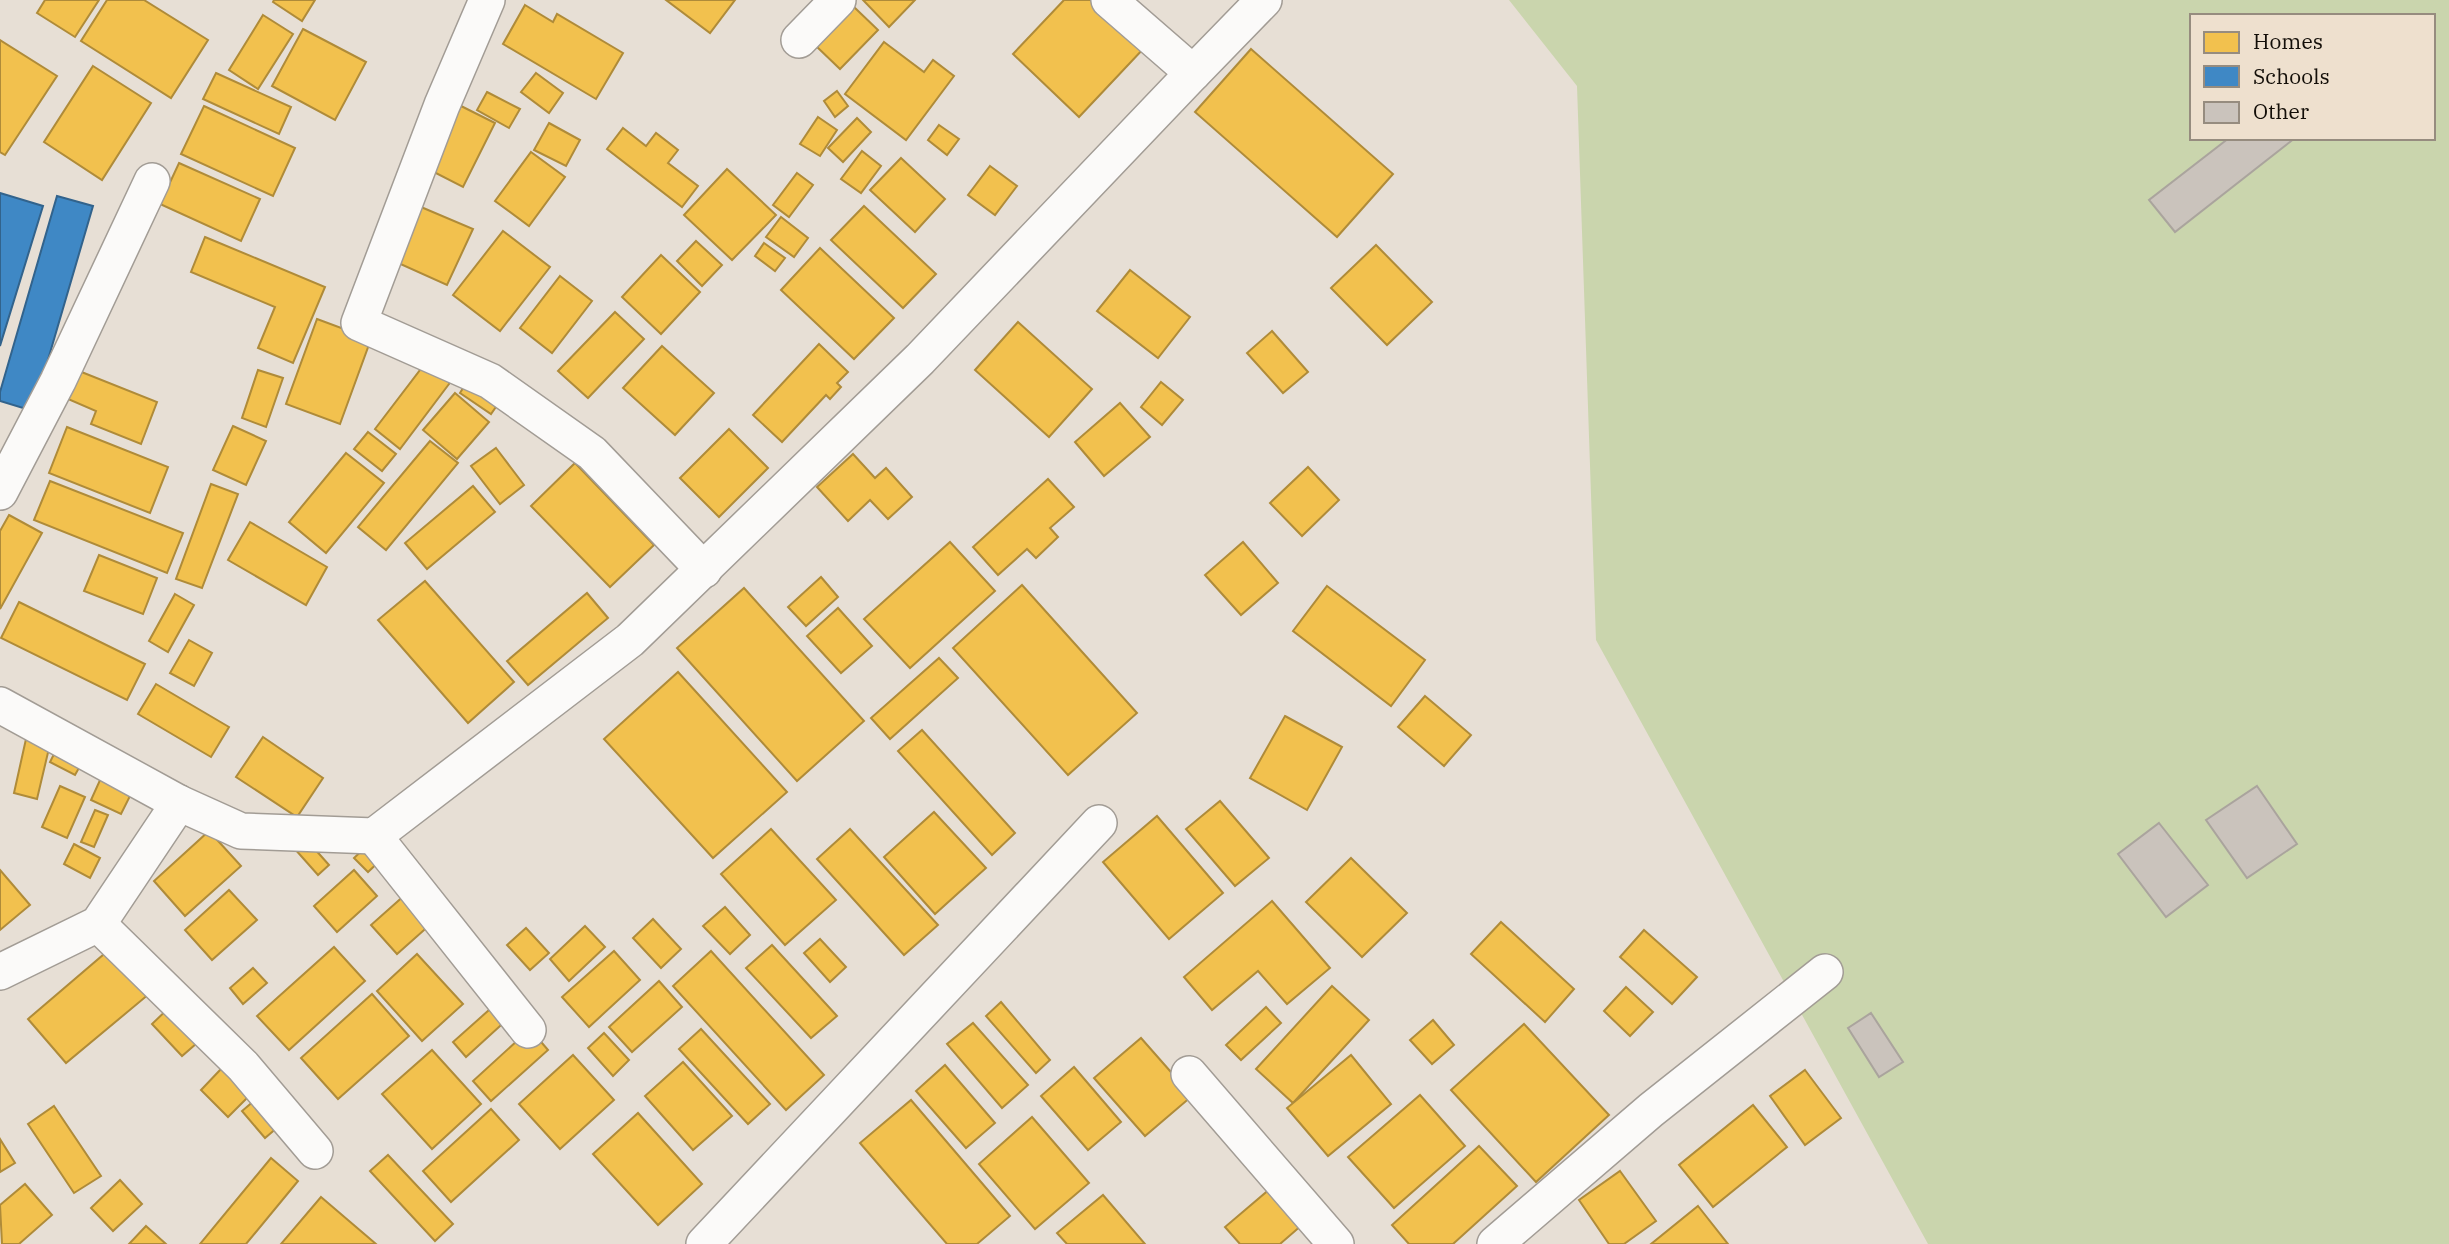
<svg xmlns="http://www.w3.org/2000/svg" width="2449" height="1244" font-family="'IBM Plex Serif',serif">
<rect width="100%" height="100%" fill="#e7dfd5"/>
<path fill="#cad5ad" fill-rule="evenodd" d="M1509 0H2449V1244H1928L1596 640 1577 86ZM2192 16H2433V138H2192Z"/>
<g fill="#f2c14e" stroke="#af8b39" stroke-width="2">
<path d="M45 0H99L75 37 37 13Z"/>
<path d="M107 0H144L208 40 171 98 81 41Z"/>
<path d="M274 0H315L302 21 273 2Z"/>
<path d="M666 0H735L710 33Z"/>
<path d="M863 0H915L889 27Z"/>
<path d="M1064 0H1095L1145 47 1079 117 1013 54Z"/>
<path d="M525 5 553 22 557 14 623 53 596 99 503 44Z"/>
<path d="M854 7 878 30 840 69 816 46Z"/>
<path d="M263 15 293 34 258 89 229 70Z"/>
<path d="M303 29 366 62 335 120 272 86Z"/>
<path d="M0 40 57 76 5 155 0 152Z"/>
<path d="M884 42 924 72 933 60 954 76 906 140 845 94Z"/>
<path d="M1251 49 1393 174 1337 237 1195 112Z"/>
<path d="M93 66 151 103 102 180 44 142Z"/>
<path d="M216 73 291 107 279 134 203 99Z"/>
<path d="M536 73 563 93 549 113 521 92Z"/>
<path d="M837 91 848 106 835 117 824 101Z"/>
<path d="M487 92 520 109 509 128 477 110Z"/>
<path d="M204 106 295 148 273 196 181 154Z"/>
<path d="M461 106 495 123 463 187 428 169Z"/>
<path d="M818 117 837 130 820 156 800 144Z"/>
<path d="M857 118 871 132 843 162 828 148Z"/>
<path d="M549 123 580 140 566 166 534 150Z"/>
<path d="M939 125 959 139 947 155 928 140Z"/>
<path d="M623 128 646 146 656 133 678 150 668 163 698 186 682 207 607 149Z"/>
<path d="M862 151 881 166 861 193 841 179Z"/>
<path d="M531 152 565 177 529 226 495 201Z"/>
<path d="M901 158 945 199 915 232 870 190Z"/>
<path d="M179 163 260 199 241 241 160 204Z"/>
<path d="M990 166 1017 186 995 215 968 195Z"/>
<path d="M727 169 776 215 732 260 684 215Z"/>
<path d="M797 173 813 185 789 217 773 205Z"/>
<path d="M864 206 936 274 903 308 831 240Z"/>
<path d="M421 207 473 229 447 285 396 262Z"/>
<path d="M781 217 808 238 794 257 766 237Z"/>
<path d="M503 231 550 267 500 331 453 295Z"/>
<path d="M205 237 325 287 293 363 258 348 275 307 191 272Z"/>
<path d="M696 241 722 265 702 286 677 261Z"/>
<path d="M764 243 785 258 775 271 755 256Z"/>
<path d="M1376 245 1432 302 1387 345 1331 288Z"/>
<path d="M820 248 894 318 854 359 781 290Z"/>
<path d="M661 255 700 292 661 334 622 297Z"/>
<path d="M1130 270 1190 317 1158 358 1097 311Z"/>
<path d="M560 276 592 301 552 353 520 328Z"/>
<path d="M615 312 644 339 588 398 558 371Z"/>
<path d="M317 319 371 339 340 424 286 404Z"/>
<path d="M1018 322 1092 389 1049 437 975 370Z"/>
<path d="M1272 331 1308 372 1283 393 1247 353Z"/>
<path d="M819 344 848 372 837 383 841 387 830 399 826 395 782 442 753 415Z"/>
<path d="M662 346 714 393 675 435 623 388Z"/>
<path d="M430 357 455 376 400 449 375 429Z"/>
<path d="M258 370 283 378 266 427 242 418Z"/>
<path d="M79 371 157 402 141 444 91 424 96 411 68 399Z"/>
<path d="M470 377 502 398 491 414 460 393Z"/>
<path d="M1161 382 1183 400 1162 425 1141 407Z"/>
<path d="M455 393 489 422 457 459 423 430Z"/>
<path d="M1120 403 1150 437 1104 476 1075 442Z"/>
<path d="M233 426 266 441 246 485 213 470Z"/>
<path d="M67 427 168 467 150 513 49 473Z"/>
<path d="M729 429 768 468 719 517 680 478Z"/>
<path d="M368 432 396 454 382 471 354 449Z"/>
<path d="M430 441 458 463 386 550 358 527Z"/>
<path d="M496 448 524 485 500 504 471 466Z"/>
<path d="M346 453 384 483 326 553 289 522Z"/>
<path d="M853 454 875 478 886 468 912 497 888 519 870 500 848 521 817 487Z"/>
<path d="M575 463 654 545 610 587 531 506Z"/>
<path d="M1308 467 1339 500 1302 536 1270 503Z"/>
<path d="M1048 479 1074 507 1050 528 1058 537 1036 558 1027 549 998 575 973 547Z"/>
<path d="M50 481 183 533 167 573 34 520Z"/>
<path d="M211 484 238 494 202 588 176 579Z"/>
<path d="M473 486 495 512 427 569 405 543Z"/>
<path d="M9 515 42 533 0 609V531Z"/>
<path d="M250 522 327 567 306 605 228 560Z"/>
<path d="M950 542 995 591 910 668 864 619Z"/>
<path d="M1243 542 1278 583 1241 615 1205 575Z"/>
<path d="M99 555 157 578 143 614 84 591Z"/>
<path d="M821 577 838 597 806 626 788 607Z"/>
<path d="M425 581 514 682 468 723 378 620Z"/>
<path d="M1022 585 1137 713 1068 775 953 648Z"/>
<path d="M1327 586 1425 660 1391 706 1293 631Z"/>
<path d="M744 588 864 721 797 781 677 648Z"/>
<path d="M587 593 608 618 528 685 507 661Z"/>
<path d="M175 594 194 605 168 652 149 641Z"/>
<path d="M19 602 145 664 127 700 1 638Z"/>
<path d="M838 608 872 646 841 673 807 636Z"/>
<path d="M189 640 212 653 194 686 170 673Z"/>
<path d="M939 658 958 678 890 739 871 718Z"/>
<path d="M678 672 787 792 713 858 604 739Z"/>
<path d="M156 684 229 727 211 757 138 714Z"/>
<path d="M1425 696 1471 735 1444 766 1398 727Z"/>
<path d="M1285 716 1342 747 1307 810 1250 778Z"/>
<path d="M922 730 1015 833 992 855 898 751Z"/>
<path d="M263 737 323 778 297 817 236 777Z"/>
<path d="M26 739 50 744 37 799 14 793Z"/>
<path d="M58 746 84 759 75 775 50 762Z"/>
<path d="M105 769 136 784 121 814 91 800Z"/>
<path d="M60 786 85 797 67 838 42 827Z"/>
<path d="M1220 801 1269 858 1235 886 1186 829Z"/>
<path d="M95 810 108 815 94 847 81 842Z"/>
<path d="M934 812 986 868 935 914 884 857Z"/>
<path d="M1157 816 1223 893 1169 939 1103 862Z"/>
<path d="M771 829 836 900 785 945 721 874Z"/>
<path d="M850 829 938 925 904 955 817 859Z"/>
<path d="M209 831 241 866 185 916 154 881Z"/>
<path d="M305 838 329 865 318 875 294 848Z"/>
<path d="M371 842 384 857 368 872 354 858Z"/>
<path d="M74 844 100 858 90 878 64 864Z"/>
<path d="M1351 858 1407 913 1362 957 1306 902Z"/>
<path d="M0 870 30 905 0 930Z"/>
<path d="M354 870 377 896 337 932 314 906Z"/>
<path d="M229 890 257 920 212 960 185 930Z"/>
<path d="M406 894 432 923 397 954 371 925Z"/>
<path d="M1272 901 1330 968 1287 1004 1258 971 1212 1010 1184 977Z"/>
<path d="M725 907 750 935 730 954 703 926Z"/>
<path d="M653 919 681 949 661 968 633 938Z"/>
<path d="M1501 922 1574 989 1545 1022 1471 954Z"/>
<path d="M585 926 605 947 569 981 550 959Z"/>
<path d="M526 928 549 953 530 970 507 945Z"/>
<path d="M1644 930 1697 977 1672 1004 1620 957Z"/>
<path d="M820 939 846 967 830 982 804 953Z"/>
<path d="M772 945 837 1016 811 1038 746 968Z"/>
<path d="M334 947 365 981 289 1050 257 1016Z"/>
<path d="M110 949 149 994 66 1063 28 1019Z"/>
<path d="M614 951 640 980 589 1027 562 997Z"/>
<path d="M711 951 824 1075 786 1110 673 986Z"/>
<path d="M417 954 463 1004 422 1041 377 991Z"/>
<path d="M253 968 267 983 243 1004 230 988Z"/>
<path d="M659 981 682 1007 632 1052 609 1027Z"/>
<path d="M1332 986 1369 1020 1293 1103 1256 1069Z"/>
<path d="M1626 987 1653 1012 1630 1036 1604 1011Z"/>
<path d="M372 994 409 1036 338 1099 301 1058Z"/>
<path d="M498 1002 511 1016 466 1057 453 1042Z"/>
<path d="M1001 1002 1050 1060 1036 1073 986 1016Z"/>
<path d="M173 1004 204 1037 182 1056 152 1024Z"/>
<path d="M1266 1007 1281 1023 1241 1060 1226 1045Z"/>
<path d="M1433 1020 1454 1045 1432 1064 1410 1040Z"/>
<path d="M973 1023 1028 1085 1002 1108 947 1044Z"/>
<path d="M1524 1024 1609 1115 1536 1182 1451 1090Z"/>
<path d="M530 1029 548 1050 491 1101 473 1081Z"/>
<path d="M701 1029 770 1104 748 1124 679 1049Z"/>
<path d="M604 1033 629 1060 613 1076 588 1048Z"/>
<path d="M1141 1038 1192 1096 1145 1136 1094 1078Z"/>
<path d="M432 1050 481 1104 432 1149 382 1094Z"/>
<path d="M573 1055 614 1100 560 1149 519 1104Z"/>
<path d="M1351 1055 1391 1104 1328 1156 1287 1108Z"/>
<path d="M683 1062 732 1116 693 1150 645 1096Z"/>
<path d="M945 1065 995 1123 966 1148 916 1091Z"/>
<path d="M1074 1067 1121 1122 1088 1150 1041 1096Z"/>
<path d="M221 1069 249 1096 228 1117 201 1090Z"/>
<path d="M1805 1070 1841 1118 1805 1145 1770 1096Z"/>
<path d="M262 1094 285 1121 265 1138 242 1111Z"/>
<path d="M1420 1095 1465 1146 1394 1208 1348 1157Z"/>
<path d="M911 1100 1010 1216 977 1244H947L860 1143Z"/>
<path d="M1753 1105 1787 1147 1713 1207 1679 1165Z"/>
<path d="M54 1106 101 1176 74 1193 28 1124Z"/>
<path d="M491 1109 519 1140 451 1202 423 1171Z"/>
<path d="M638 1113 702 1184 658 1225 593 1154Z"/>
<path d="M1032 1117 1089 1183 1035 1229 979 1164Z"/>
<path d="M0 1139 15 1163 0 1172Z"/>
<path d="M1479 1146 1517 1186 1453 1244H1409L1392 1225Z"/>
<path d="M388 1155 453 1224 435 1241 370 1171Z"/>
<path d="M271 1158 298 1181 246 1244H200Z"/>
<path d="M1620 1171 1656 1221 1624 1244H1609L1579 1200Z"/>
<path d="M120 1180 142 1204 113 1231 91 1208Z"/>
<path d="M1278 1182 1310 1218 1280 1244H1240L1225 1227Z"/>
<path d="M25 1184 52 1215 19 1244H2L0 1205Z"/>
<path d="M1103 1195 1145 1244H1067L1057 1233Z"/>
<path d="M321 1197 376 1244H281Z"/>
<path d="M1698 1206 1728 1244H1651Z"/>
<path d="M146 1226 166 1244H129Z"/>
</g>
<g fill="#3f88c5" stroke="#32638c" stroke-width="2">
<path d="M0 193 43 206 0 346Z"/>
<path d="M57 196 93 206 33 411 0 401V392Z"/>
</g>
<g fill="#cac3bc" stroke="#aaa49d" stroke-width="2">
<path d="M2229 138H2295L2175 232 2149 200Z"/>
<path d="M2257 786 2297 844 2247 878 2206 820Z"/>
<path d="M2159 823 2208 885 2166 917 2118 854Z"/>
<path d="M1871 1013 1903 1062 1879 1077 1848 1028Z"/>
</g>
<g fill="none" stroke-linecap="round" stroke-linejoin="round">
<g stroke="#a29c95" stroke-width="38">
<g id="minor">
<path d="M487 0 442 105 359 323 490 381 592 453 704 570"/>
<path d="M799 40 838 0"/>
<path d="M1193 73 1264 0"/>
<path d="M0 492 58 381 152 181"/>
<path d="M0 705 179 803 241 831 374 836 630 640 920 359 1193 73 1109 0"/>
<path d="M374 836 528 1030"/>
<path d="M98 924 243 1066 315 1151"/>
<path d="M0 972 98 924 179 803"/>
<path d="M1189 1074 1336 1244"/>
<path d="M704 1244 1099 823"/>
<path d="M1495 1244 1651 1110 1825 972"/>
</g>
</g>
<use href="#minor" stroke="#fbfaf9" stroke-width="35"/>
</g>
<rect x="2190" y="14" width="245" height="126" fill="#eee0ce" stroke="#968c7f" stroke-width="2"/>
<rect x="2204" y="32" width="35" height="21" fill="#f2c14e" stroke="#968c7f" stroke-width="2"/>
<text x="2253" y="49" font-size="21" fill="#130e08">Homes</text>
<rect x="2204" y="66" width="35" height="21" fill="#3f88c5" stroke="#968c7f" stroke-width="2"/>
<text x="2253" y="84" font-size="21" fill="#130e08">Schools</text>
<rect x="2204" y="102" width="35" height="21" fill="#cac3bc" stroke="#968c7f" stroke-width="2"/>
<text x="2253" y="119" font-size="21" fill="#130e08">Other</text>
</svg>
